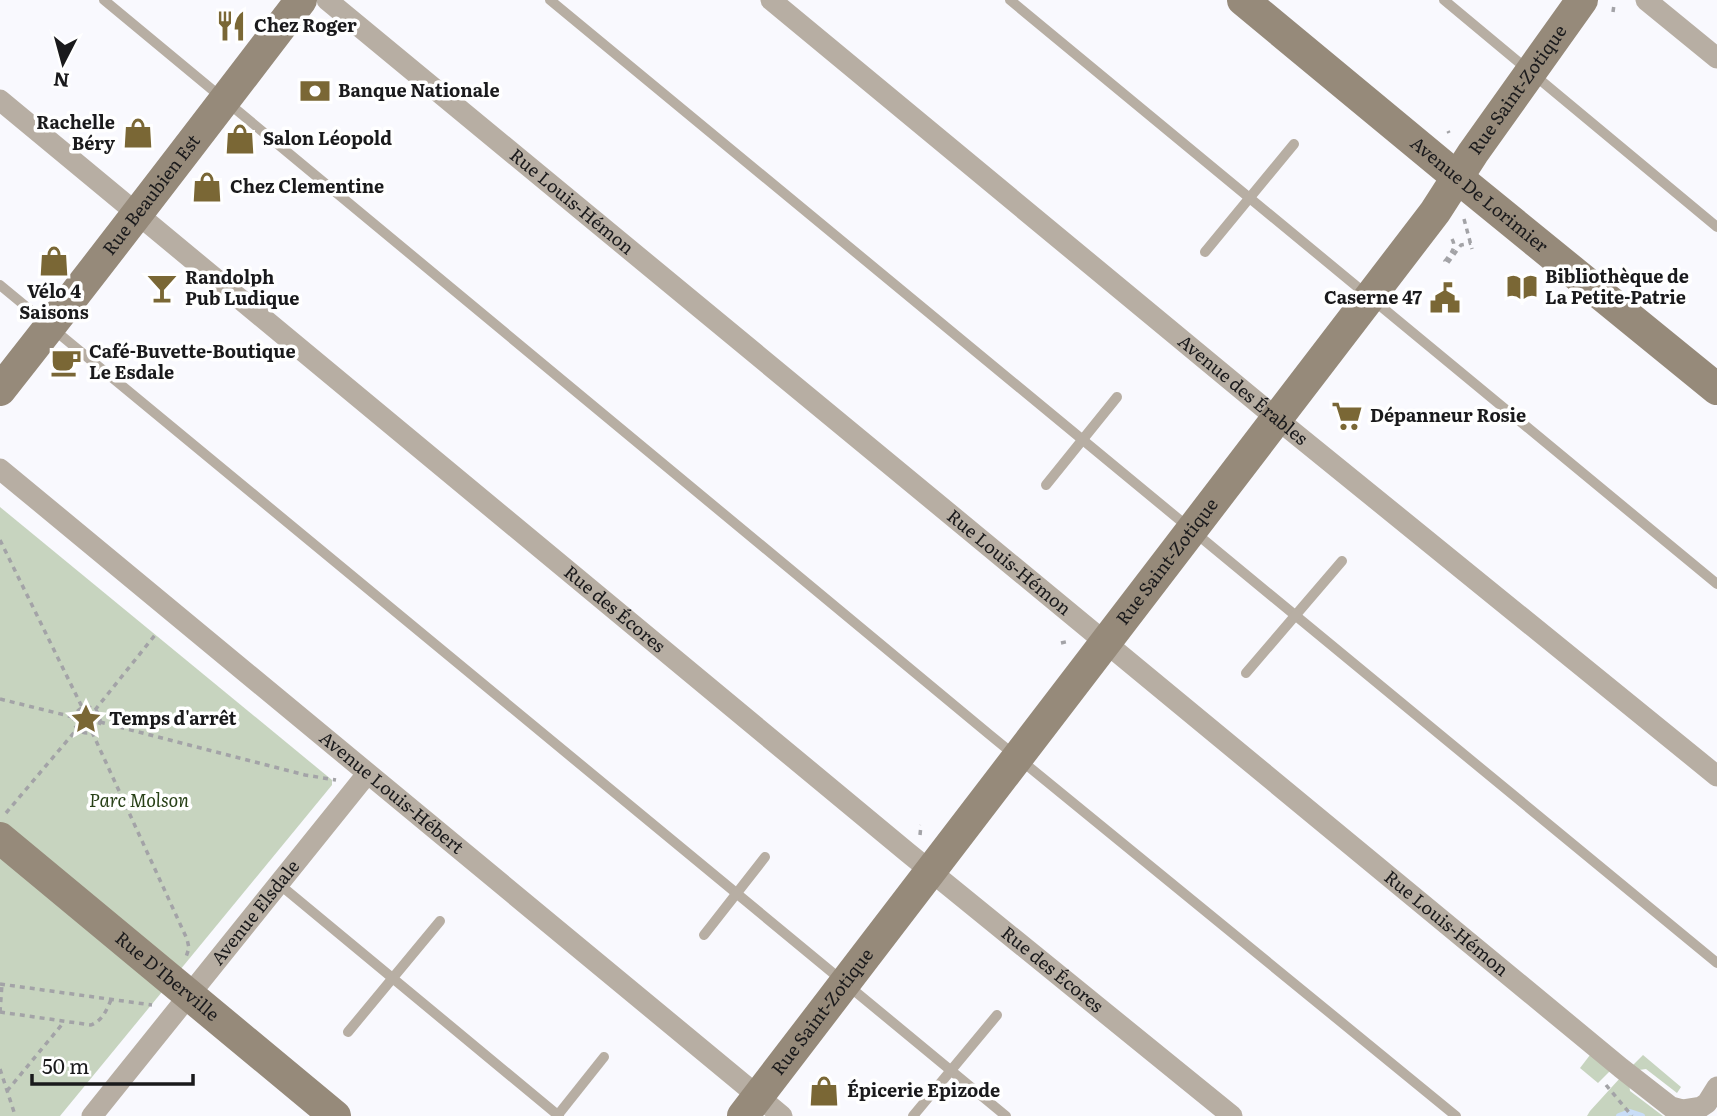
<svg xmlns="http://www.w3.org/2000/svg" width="1717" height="1116" font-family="Literata,serif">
<rect width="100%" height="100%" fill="#f9f9fe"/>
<g fill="#c7d4bf">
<path d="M0 507 332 780V785L60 1116H0Z"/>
<path d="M1590 1055 1611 1070 1598 1083 1580 1068Z"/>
<path d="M1643 1055 1681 1087 1677 1093 1646 1069 1639 1070 1633 1065Z"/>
<path d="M1621 1077 1629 1083 1630 1091 1663 1116H1587L1590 1111Z"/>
</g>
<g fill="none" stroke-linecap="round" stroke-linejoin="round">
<path stroke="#c9ddf7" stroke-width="6" d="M1619 1116 1630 1112 1642 1116"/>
<g stroke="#a3a3a7" stroke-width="3.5" stroke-dasharray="5 5" stroke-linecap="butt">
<path d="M1613 12 1614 5"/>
<path d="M1448 131 1449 133"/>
<path d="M1464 219 1472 249"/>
<path d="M1452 239C1457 248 1451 253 1445 261L1447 264 1461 245 1471 243"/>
<path d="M0 540 82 707"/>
<path d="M1061 643 1070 641"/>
<path d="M0 699 73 717"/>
<circle cx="87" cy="720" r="13"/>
<path d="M95 710 155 635"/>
<path d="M100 722 305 775 336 780"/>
<path d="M92 732 187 939 189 948 186 957"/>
<path d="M6 813 77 729"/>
<path d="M920 835 921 825"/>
<path d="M0 984 152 1005"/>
<path d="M0 1012 91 1025C103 1020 106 1011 111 1000"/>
<path d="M0 1012 2 984"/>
<path d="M0 1069 14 1112 13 1116"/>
<path d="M1606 1085 1632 1116"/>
<path d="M7 1091 64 1022"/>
</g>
<g stroke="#b7aea3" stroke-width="10">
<path d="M104 0 990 735 1456 1116"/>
<path d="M550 0C938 322 1328 642 1717 963"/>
<path d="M1010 0C1245 196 1481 390 1717 584"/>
<path d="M1444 0 1717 227"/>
<path d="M1205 252 1294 144"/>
<path d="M0 285 1006 1116"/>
<path d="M1046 485 1117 397"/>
<path d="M1246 673 1342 561"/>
<path d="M279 884 559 1116"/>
<path d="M704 935 765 857"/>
<path d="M348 1032 440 921"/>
<path d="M557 1116 604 1057"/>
<path d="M913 1116 997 1015"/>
</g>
<g stroke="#b7aea3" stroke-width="21">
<path id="s1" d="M327 0 1621 1068 1671 1107 1682 1110 1701 1107 1707 1103 1717 1087"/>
<path id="s2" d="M771 0 1276 418 1717 776"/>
<path d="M1646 0 1717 58"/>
<path id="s3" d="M0 100 907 852 1232 1116"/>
<path id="s4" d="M0 469 782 1116"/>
<path id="s5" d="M92 1116 367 774"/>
</g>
<g stroke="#968a7a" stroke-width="32">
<path id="s6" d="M1243 0 1458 178 1717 389"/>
<path id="s7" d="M0 390C102 261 201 131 301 0"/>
<path id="s8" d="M0 838 335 1116"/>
<path id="s9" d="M743 1116 1435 212 1473 153 1582 0"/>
</g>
</g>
<defs>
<g id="restaurant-bare" transform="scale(2.415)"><path d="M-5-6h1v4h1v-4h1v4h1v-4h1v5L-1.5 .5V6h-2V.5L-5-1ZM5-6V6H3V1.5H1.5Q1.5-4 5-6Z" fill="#7a6735" stroke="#fff" stroke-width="2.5" paint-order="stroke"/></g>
<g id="bank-bare" transform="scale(2.415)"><path d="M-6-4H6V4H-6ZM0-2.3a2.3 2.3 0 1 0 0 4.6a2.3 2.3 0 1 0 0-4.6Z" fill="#7a6735" stroke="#fff" stroke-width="2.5" paint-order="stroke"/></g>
<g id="shop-bare" transform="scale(2.415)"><path d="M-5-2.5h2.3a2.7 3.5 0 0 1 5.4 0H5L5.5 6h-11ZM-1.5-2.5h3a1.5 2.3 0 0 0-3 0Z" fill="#7a6735" stroke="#fff" stroke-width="2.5" paint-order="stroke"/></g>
<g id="library-bare" transform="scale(2.415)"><path d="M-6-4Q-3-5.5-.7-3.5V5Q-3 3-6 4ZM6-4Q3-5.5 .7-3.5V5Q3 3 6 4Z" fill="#7a6735" stroke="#fff" stroke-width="2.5" paint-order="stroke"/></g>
<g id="bar-bare" transform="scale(2.415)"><path d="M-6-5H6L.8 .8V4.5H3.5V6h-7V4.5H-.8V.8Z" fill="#7a6735" stroke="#fff" stroke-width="2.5" paint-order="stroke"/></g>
<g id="civic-bare" transform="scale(2.415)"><path d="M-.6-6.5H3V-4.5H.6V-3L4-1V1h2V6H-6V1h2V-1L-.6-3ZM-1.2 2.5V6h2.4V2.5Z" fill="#7a6735" stroke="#fff" stroke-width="2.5" paint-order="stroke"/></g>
<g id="cafe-bare" transform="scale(2.415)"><path d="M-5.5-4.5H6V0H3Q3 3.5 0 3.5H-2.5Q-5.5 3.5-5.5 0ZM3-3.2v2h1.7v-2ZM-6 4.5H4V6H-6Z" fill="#7a6735" stroke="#fff" stroke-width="2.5" paint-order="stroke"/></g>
<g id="supermarket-bare" transform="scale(2.415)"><path d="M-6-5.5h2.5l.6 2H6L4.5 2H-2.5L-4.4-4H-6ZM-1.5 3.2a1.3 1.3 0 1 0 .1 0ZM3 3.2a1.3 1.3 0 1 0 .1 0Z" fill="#7a6735" stroke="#fff" stroke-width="2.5" paint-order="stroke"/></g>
<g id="sight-bare" transform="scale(2.415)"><path d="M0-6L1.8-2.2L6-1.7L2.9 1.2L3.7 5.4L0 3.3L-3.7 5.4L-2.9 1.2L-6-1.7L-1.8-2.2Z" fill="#7a6735" stroke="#fff" stroke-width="2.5" paint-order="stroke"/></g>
</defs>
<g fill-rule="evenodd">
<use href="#restaurant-bare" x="231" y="26"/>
<use href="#bank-bare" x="315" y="91"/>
<use href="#shop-bare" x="138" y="133"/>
<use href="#shop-bare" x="240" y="139"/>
<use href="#shop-bare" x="207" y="187"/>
<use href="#shop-bare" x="54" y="261"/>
<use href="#library-bare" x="1522" y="287"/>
<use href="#bar-bare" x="162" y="288"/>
<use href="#civic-bare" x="1445" y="298"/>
<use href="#cafe-bare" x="66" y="362"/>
<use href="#supermarket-bare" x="1347" y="416"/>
<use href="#sight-bare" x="86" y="719"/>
<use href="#shop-bare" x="824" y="1091"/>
</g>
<g text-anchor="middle" stroke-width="7" stroke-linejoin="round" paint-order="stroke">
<g font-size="18" font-weight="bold" fill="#1a1a1c" stroke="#fff" text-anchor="start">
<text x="254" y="32">Chez Roger</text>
<text x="338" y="97">Banque Nationale</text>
<text x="115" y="129" text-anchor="end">Rachelle<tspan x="115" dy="21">Béry</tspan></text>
<text x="263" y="145">Salon Léopold</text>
<text x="230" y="193">Chez Clementine</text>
<text x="1545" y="283">Bibliothèque de<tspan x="1545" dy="21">La Petite-Patrie</tspan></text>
<text x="185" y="284">Randolph<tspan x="185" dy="21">Pub Ludique</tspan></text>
<text x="54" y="298" text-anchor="middle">Vélo 4<tspan x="54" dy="21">Saisons</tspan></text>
<text x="1422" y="304" text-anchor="end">Caserne 47</text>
<text x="89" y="358">Café-Buvette-Boutique<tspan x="89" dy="21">Le Esdale</tspan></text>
<text x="1370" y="422">Dépanneur Rosie</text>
<text x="109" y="725">Temps d'arrêt</text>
<text x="847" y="1097">Épicerie Epizode</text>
</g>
<g font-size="18" fill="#1a1a1c" stroke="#fff">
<text dy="6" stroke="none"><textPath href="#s9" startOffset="1286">Rue Saint-Zotique</textPath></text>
<text dy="6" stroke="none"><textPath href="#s7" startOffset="247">Rue Beaubien Est</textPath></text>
<text dy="6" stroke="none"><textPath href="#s6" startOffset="306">Avenue De Lorimier</textPath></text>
<text dy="6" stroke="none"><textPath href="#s1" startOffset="317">Rue Louis-Hémon</textPath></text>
<text dy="6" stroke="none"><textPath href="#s2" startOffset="612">Avenue des Érables</textPath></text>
<text dy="6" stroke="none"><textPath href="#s9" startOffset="698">Rue Saint-Zotique</textPath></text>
<text dy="6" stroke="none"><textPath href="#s1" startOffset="884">Rue Louis-Hémon</textPath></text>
<text dy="6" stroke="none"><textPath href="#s3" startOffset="798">Rue des Écores</textPath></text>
<text dy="6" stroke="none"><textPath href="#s4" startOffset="508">Avenue Louis-Hébert</textPath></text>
<text dy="6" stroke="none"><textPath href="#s5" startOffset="261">Avenue Elsdale</textPath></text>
<text dy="6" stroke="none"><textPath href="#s1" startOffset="1451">Rue Louis-Hémon</textPath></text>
<text dy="6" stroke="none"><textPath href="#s3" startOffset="1365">Rue des Écores</textPath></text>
<text dy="6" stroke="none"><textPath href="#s8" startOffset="217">Rue D'Iberville</textPath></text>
<text dy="6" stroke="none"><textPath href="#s9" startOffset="131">Rue Saint-Zotique</textPath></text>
</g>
<g font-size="18" font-style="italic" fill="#284017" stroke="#fff">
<text x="139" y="807">Parc Molson</text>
</g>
</g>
<g transform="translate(63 63) rotate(186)" stroke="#ffffff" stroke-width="5" paint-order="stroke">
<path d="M0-5L12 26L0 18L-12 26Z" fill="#1a1a1c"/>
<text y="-10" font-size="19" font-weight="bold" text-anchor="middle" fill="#1a1a1c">N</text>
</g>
<path d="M32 1074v10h161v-10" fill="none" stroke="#1a1a1c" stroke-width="3.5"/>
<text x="42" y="1074" font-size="21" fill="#1a1a1c" stroke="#ffffff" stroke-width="5" paint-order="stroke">50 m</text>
</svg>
